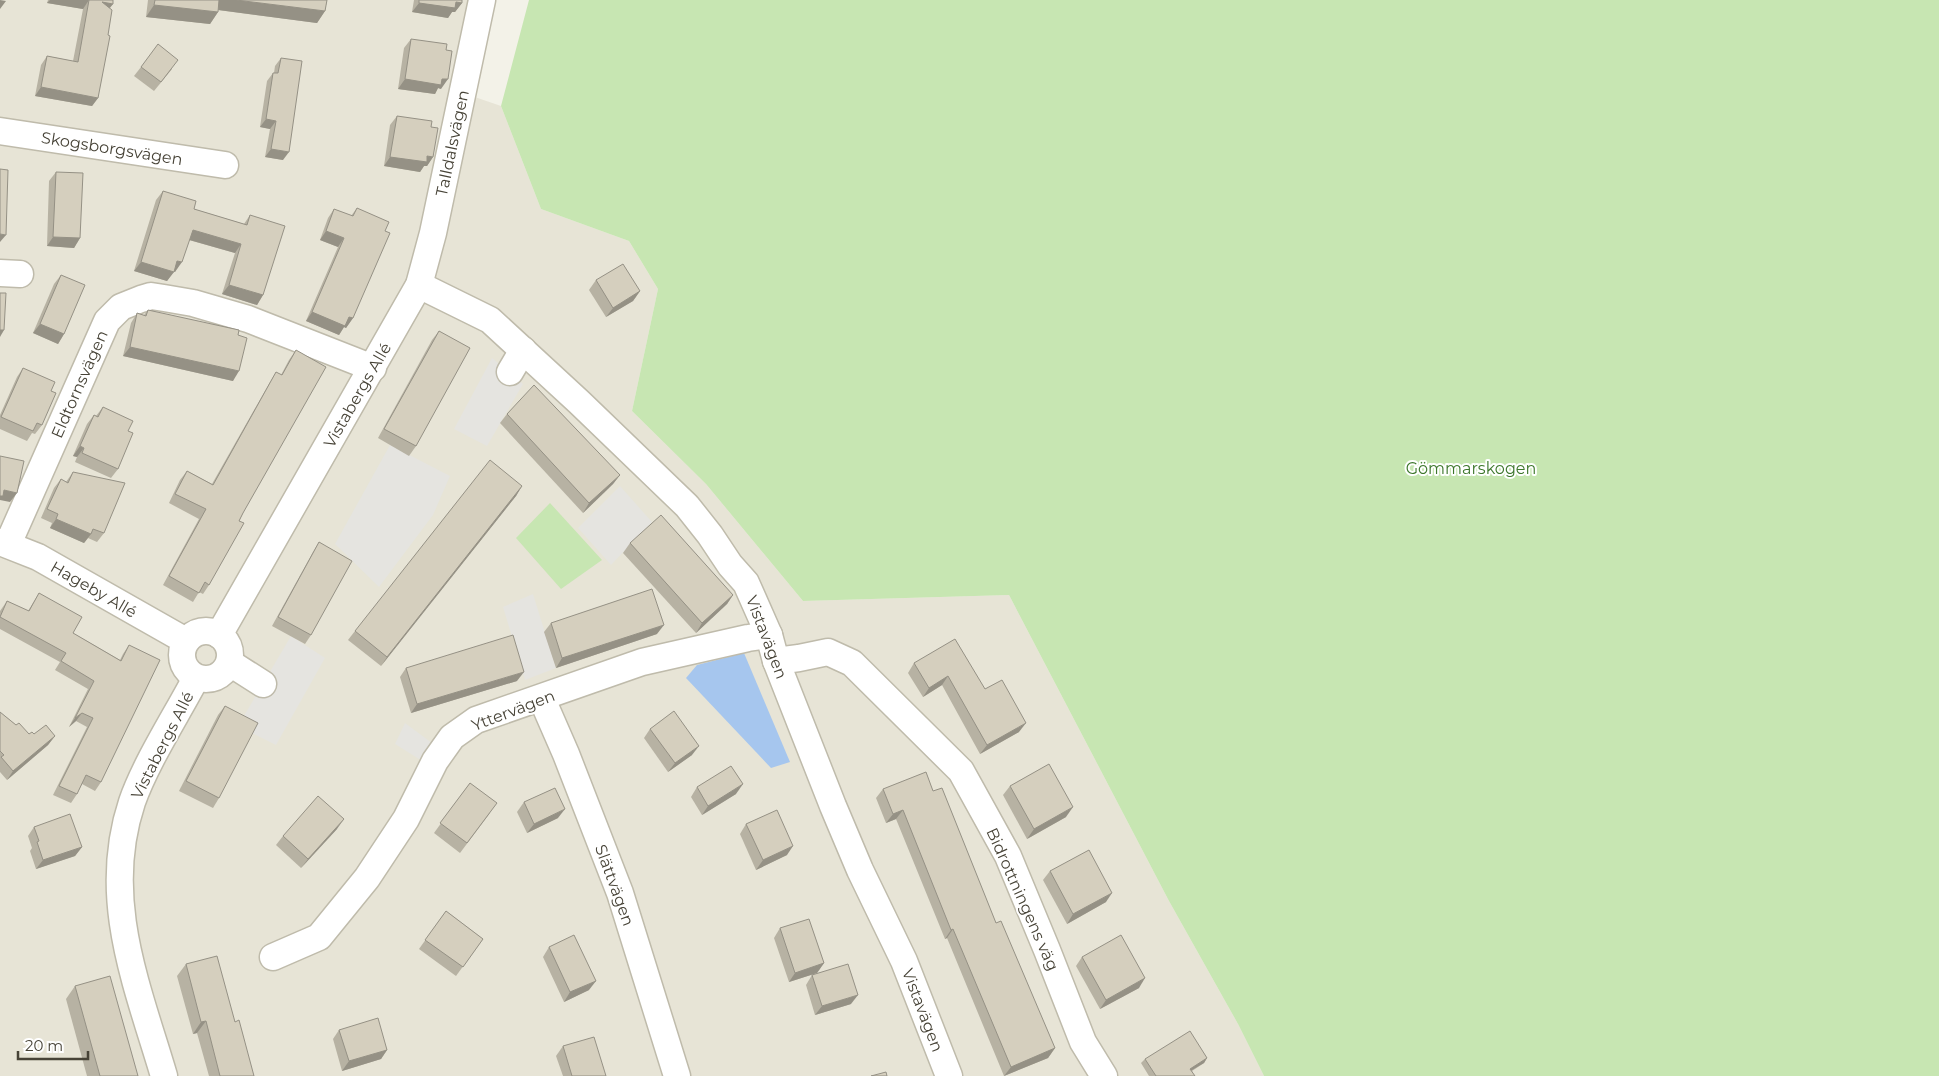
<svg xmlns="http://www.w3.org/2000/svg" width="1939" height="1076" font-family="Montserrat,sans-serif">
<rect width="100%" height="100%" fill="#f3f2e8"/>
<path fill="#e7e4d6" d="M0 0H482L433 233 214 632H198L186 641 219 637 421 288 466 94 501 106 541 209 629 241 658 289 632 411 706 484 803 601 1009 595 1169 901 1238 1024 1264 1076H0Z"/>
<g fill="#c7e6b2">
<path d="M529 0H1939V1076H1264L1238 1024 1169 901 1009 595 803 601 706 484 632 411 658 289 629 241 541 209 501 106Z"/>
<path d="M550 503 602 560 561 589 516 538Z"/>
</g>
<g fill="#e5e4e0">
<path d="M492 358 523 384 487 446 454 429Z"/>
<path d="M390 445 450 476 433 515 379 587 335 544Z"/>
<path d="M620 486 652 522 611 565 578 528Z"/>
<path d="M533 594 556 668 525 680 503 607Z"/>
<path d="M291 636 325 658 276 745 238 726Z"/>
<path d="M405 723 436 746 427 764 395 744Z"/>
</g>
<path fill="#a6c6ee" d="M744 653 790 762 771 768 686 678 697 665Z"/>
<g fill="none" stroke-linecap="round" stroke-linejoin="round">
<g stroke="#bfbbab" stroke-width="29">
<g id="minor">
<path d="M0 131 225 165"/>
<path d="M0 273 20 274"/>
<path d="M419 285 490 320 579 402 687 506 710 535 730 565 746 583 769 635 776 661 833 806 860 870 904 961 949 1076"/>
<path d="M510 372 523 350"/>
<path d="M0 542 38 557 186 641"/>
<path d="M8 544 107 321 121 307 141 299 151 296 164 298 193 303 248 319 373 368"/>
<circle cx="206" cy="655" r="24"/>
<path d="M219 635 419 285 433 233 482 0"/>
<path d="M776 661 799 658 828 652 852 663 961 771 1008 856 1047 950 1083 1042 1104 1076"/>
<path d="M230 663 263 684"/>
<path d="M542 699 566 754 620 893 677 1076"/>
<path d="M273 957 319 937 367 878 406 819 435 761 452 737 476 720 642 662 748 638 769 635"/>
<path d="M164 1076C137 985 100 898 132 802 146 762 176 716 196 678"/>
</g>
</g>
<use href="#minor" stroke="#fff" stroke-width="26"/>
</g>
<g fill="#b7b2a3">
<path d="M48 0H113V4L110 8 98 98 92 106 35 96 41 65 47 56 73 61 83 9 47 3Z"/>
<path d="M148 0H327L325 11 317 23 218 10V12L210 24 146 17Z"/>
<path d="M414 0H462V3L455 12H452L448 18 412 12Z"/>
<path d="M411 39 441 89 438 88 435 94 398 89 404 48Z"/>
<path d="M281 58 283 160 265 157 270 129 260 127 267 81 273 73H274L275 66Z"/>
<path d="M141 67 172 69 154 91 134 76Z"/>
<path d="M397 116 431 127 433 157 427 166H424L420 172 384 166 390 125Z"/>
<path d="M56 172 80 238 74 248 47 246 49 181Z"/>
<path d="M163 191 194 209 244 224 250 215 263 295 257 305 222 294 235 253 189 240 175 272 174 271 167 281 134 271 156 200Z"/>
<path d="M357 208 385 231 353 318 346 328 344 327 339 335 306 321 338 247 320 240 328 218 334 209 351 216Z"/>
<path d="M61 275 64 334 58 344 33 333 54 284Z"/>
<path d="M596 280 640 291 633 301 606 317 589 290Z"/>
<path d="M148 310 238 335 233 381 123 356 131 323 137 313 144 315Z"/>
<path d="M439 331 416 446 409 456 378 438 432 340Z"/>
<path d="M296 350 243 513 209 585 203 594 199 592 193 602 163 585 199 519 169 503 180 480 187 471 212 484 270 382 276 372 281 375 289 360Z"/>
<path d="M23 368 42 425 35 434 32 433 27 441 0 429V415L17 377Z"/>
<path d="M103 407 128 431 118 469 111 478 75 462 77 457 73 456 87 424 94 415 96 416Z"/>
<path d="M507 414 620 475 613 484 583 513 500 423Z"/>
<path d="M73 472 104 533 97 542 88 538 84 543 50 528 52 523 41 518 54 488 61 479 66 482Z"/>
<path d="M522 486 516 496 381 666 348 640 355 631Z"/>
<path d="M319 542 311 635 305 644 272 626 313 552Z"/>
<path d="M630 543 733 595 727 604 696 633 623 553Z"/>
<path d="M39 593 73 633 120 660 123 654 129 645 101 782 95 791 82 784 77 794 71 803 53 795 87 727 76 721 69 727 88 689 55 670 60 662 0 629V611L7 601 28 611Z"/>
<path d="M551 623 657 634 556 668 544 632Z"/>
<path d="M914 663 985 689 1019 732 980 754 942 685 923 697 908 673Z"/>
<path d="M406 668 517 681 411 713 400 677Z"/>
<path d="M225 706 219 798 213 808 179 791 218 715Z"/>
<path d="M0 712 16 725 29 734H34L55 736 48 745 7 780 0 772Z"/>
<path d="M650 729 692 755 668 772 644 738Z"/>
<path d="M470 783 490 813 460 853 434 833Z"/>
<path d="M1010 786 1066 817 1027 839 1003 795Z"/>
<path d="M697 787 736 794 702 815 691 797Z"/>
<path d="M883 789 933 791 996 923 1055 1048 1048 1058 1004 1076 947 938 945 939 896 819 886 823 876 798Z"/>
<path d="M524 802 558 818 527 833 517 812Z"/>
<path d="M746 824 787 855 756 870 740 834Z"/>
<path d="M34 827 82 847 75 856 36 869 30 851 32 848 28 836Z"/>
<path d="M337 829 301 868 276 845 283 836Z"/>
<path d="M1050 871 1106 902 1067 924 1043 880Z"/>
<path d="M446 911 483 939 456 976 419 949Z"/>
<path d="M780 928 824 963 817 973 789 982 774 938Z"/>
<path d="M549 947 589 990 564 1002 543 957Z"/>
<path d="M1082 957 1139 988 1100 1009 1076 966Z"/>
<path d="M186 964 235 1022 254 1076H209L197 1033 193 1034 177 976Z"/>
<path d="M812 975 851 1004 815 1015 806 985Z"/>
<path d="M75 986 138 1076H87L66 999Z"/>
<path d="M339 1030 387 1050 381 1059 342 1071 333 1039Z"/>
<path d="M563 1046 606 1076H563L556 1056Z"/>
<path d="M1207 1058 1204 1063 1192 1071 1195 1076H1149L1141 1063 1145 1059Z"/>
</g>
<g fill="#959185">
<path d="M0 0 6 1 0 9Z"/>
<path d="M50 0H89L83 9 47 3Z"/>
<path d="M218 0H236L325 11 317 23 211 9Z"/>
<path d="M102 2 113 4 106 12Z"/>
<path d="M456 2 462 3 455 12H452L448 18 412 12 419 3Z"/>
<path d="M154 5 218 12 210 24 146 17Z"/>
<path d="M405 79H448L441 89 438 88 435 94 398 89Z"/>
<path d="M41 87 98 98 92 106 35 96Z"/>
<path d="M266 119 276 121 270 129 260 127Z"/>
<path d="M271 149 289 152 283 160 265 157Z"/>
<path d="M427 156 433 157 427 166H424L420 172 384 166 390 157Z"/>
<path d="M193 230 241 244 235 253 186 239Z"/>
<path d="M326 231 344 238 338 247 320 240Z"/>
<path d="M0 234 6 235 0 242Z"/>
<path d="M53 237 80 238 74 248 47 246Z"/>
<path d="M177 261 182 262 175 272 171 270Z"/>
<path d="M141 262 174 272 167 281 134 271Z"/>
<path d="M229 285 263 295 257 305 222 294Z"/>
<path d="M640 291 633 301 606 317 613 308Z"/>
<path d="M312 312 349 317 353 318 346 328 344 327 339 335 306 321Z"/>
<path d="M40 324 64 334 58 344 33 333Z"/>
<path d="M0 330H4L0 337Z"/>
<path d="M130 347 239 371 233 381 123 356Z"/>
<path d="M80 446 84 448 77 457 73 456Z"/>
<path d="M620 475 613 484 583 513 589 503Z"/>
<path d="M522 486 516 496 381 666 387 657Z"/>
<path d="M4 490 17 493 10 502 0 500V496Z"/>
<path d="M56 519 91 534 84 543 50 528Z"/>
<path d="M733 595 727 604 696 633 702 623Z"/>
<path d="M664 625 657 634 556 668 562 658Z"/>
<path d="M524 672 517 681 411 713 417 704Z"/>
<path d="M948 676 942 685 923 697 929 688Z"/>
<path d="M82 713 76 721 69 727 75 718Z"/>
<path d="M1026 723 1019 732 980 754 987 745Z"/>
<path d="M55 736 48 745 7 780 13 771Z"/>
<path d="M699 746 692 755 668 772 675 763Z"/>
<path d="M743 784 736 794 702 815 708 806Z"/>
<path d="M1073 807 1066 817 1027 839 1034 829Z"/>
<path d="M565 809 558 818 527 833 534 824Z"/>
<path d="M903 810 896 819 886 823 893 814Z"/>
<path d="M344 819 337 829 301 868 308 859Z"/>
<path d="M793 846 787 855 756 870 763 860Z"/>
<path d="M82 847 75 856 36 869 43 860Z"/>
<path d="M1112 893 1106 902 1067 924 1073 914Z"/>
<path d="M953 929 947 938 945 939 951 930Z"/>
<path d="M824 963 817 973 789 982 795 973Z"/>
<path d="M1145 978 1139 988 1100 1009 1106 1000Z"/>
<path d="M596 981 589 990 564 1002 570 992Z"/>
<path d="M858 995 851 1004 815 1015 822 1006Z"/>
<path d="M206 1021 197 1033 193 1034 201 1022Z"/>
<path d="M1055 1048 1048 1058 1004 1076 1011 1067Z"/>
<path d="M387 1050 381 1059 342 1071 349 1061Z"/>
<path d="M1207 1058 1204 1063 1187 1073 1190 1069Z"/>
</g>
<g fill="#d5cfbe" stroke="#959185">
<path d="M89 0H113V4L102 2 112 10 108 35 110 36 98 98 41 87 47 56 78 62Z"/>
<path d="M155 0H219L218 12 154 5Z"/>
<path d="M236 0H327L325 11Z"/>
<path d="M419 0H462V3L456 2 455 8 419 3Z"/>
<path d="M411 39 447 44 446 50 452 51 448 79H442L441 85 405 79Z"/>
<path d="M158 44 178 60 161 82 141 67Z"/>
<path d="M281 58 302 61 289 152 271 149 276 121 266 119 273 73H278Z"/>
<path d="M397 116 432 121 431 127 438 128 433 157 427 156V162L390 157Z"/>
<path d="M0 169 8 170 6 235 0 234Z"/>
<path d="M56 172 83 173 80 238 53 237Z"/>
<path d="M163 191 196 201 194 209 247 225 250 215 285 226 263 295 229 285 241 244 193 230 182 262 177 261 174 272 141 262Z"/>
<path d="M357 208 389 222 385 231 390 233 353 318 349 317 345 326 312 312 344 238 326 231 334 209 353 216Z"/>
<path d="M623 264 640 291 613 308 596 280Z"/>
<path d="M61 275 85 285 64 334 40 324Z"/>
<path d="M0 293H6L4 330H0Z"/>
<path d="M148 310 239 330 238 335 247 338 239 371 130 347 137 313 146 316Z"/>
<path d="M439 331 470 348 416 446 384 429Z"/>
<path d="M296 350 326 367 243 513 239 521 244 523 209 585 205 582 199 593 169 576 206 509 175 494 187 471 213 485 276 372 282 375Z"/>
<path d="M23 368 55 382 51 391 56 393 42 425 37 423 33 431 1 417Z"/>
<path d="M534 385 620 475 589 503 507 414Z"/>
<path d="M103 407 133 421 128 431 133 433 118 469 82 453 84 448 80 446 94 415 98 417Z"/>
<path d="M0 456 24 461 17 493 4 490 3 496H0Z"/>
<path d="M490 460 522 486 387 657 355 631Z"/>
<path d="M73 472 125 483 104 533 93 529 91 534 56 519 58 514 47 509 61 479 68 483Z"/>
<path d="M661 515 733 595 702 623 630 543Z"/>
<path d="M319 542 352 561 311 635 278 617Z"/>
<path d="M652 589 664 625 562 658 551 623Z"/>
<path d="M39 593 82 617 73 633 121 661 129 645 160 660 101 782 86 775 77 794 59 786 93 718 82 713 75 718 94 681 61 661 66 653 0 617 7 601 29 611Z"/>
<path d="M513 635 524 672 417 704 406 668Z"/>
<path d="M955 639 985 689 1002 680 1026 723 987 745 948 676 929 688 914 663Z"/>
<path d="M225 706 258 723 219 798 186 781Z"/>
<path d="M674 711 699 746 675 763 650 729Z"/>
<path d="M0 712 16 725 19 723 29 734 32 732 34 734 46 725 55 736 13 771 1 757 4 755 0 751Z"/>
<path d="M1049 764 1073 807 1034 829 1010 786Z"/>
<path d="M731 766 743 784 708 806 697 787Z"/>
<path d="M926 772 933 791 942 788 996 923 1001 921 1055 1048 1011 1067 953 929 951 930 903 810 893 814 883 789Z"/>
<path d="M470 783 497 803 467 843 440 823Z"/>
<path d="M555 788 565 809 534 824 524 802Z"/>
<path d="M318 796 344 819 308 859 283 836Z"/>
<path d="M777 810 793 846 763 860 746 824Z"/>
<path d="M70 814 82 847 43 860 37 842 39 841 34 827Z"/>
<path d="M1089 850 1112 893 1073 914 1050 871Z"/>
<path d="M446 911 483 939 463 967 425 940Z"/>
<path d="M809 919 824 963 795 973 780 928Z"/>
<path d="M574 935 596 981 570 992 549 947Z"/>
<path d="M1121 935 1145 978 1106 1000 1082 957Z"/>
<path d="M217 956 235 1022 239 1020 254 1076H220L206 1021 201 1022 186 964Z"/>
<path d="M848 964 858 995 822 1006 812 975Z"/>
<path d="M110 976 138 1076H100L75 986Z"/>
<path d="M378 1018 387 1050 349 1061 339 1030Z"/>
<path d="M1190 1031 1207 1058 1190 1069 1195 1076H1156L1145 1059Z"/>
<path d="M594 1037 606 1076H572L563 1046Z"/>
<path d="M886 1072 887 1076H871Z"/>
</g>
<g text-anchor="middle" stroke-width="4" stroke-linejoin="round" paint-order="stroke">
<g font-size="16" fill="#474337" stroke="#fff">
<text transform="translate(452 143) rotate(-78)" y="6">Talldalsvägen</text>
<text transform="translate(112 148) rotate(9)" y="6">Skogsborgsvägen</text>
<text transform="translate(79 384) rotate(-66)" y="6">Eldtornsvägen</text>
<text transform="translate(357 395) rotate(-60)" y="6">Vistabergs Allé</text>
<text transform="translate(94 589) rotate(30)" y="6">Hageby Allé</text>
<text transform="translate(767 637) rotate(69)" y="6">Vistavägen</text>
<text transform="translate(513 710) rotate(-21)" y="6">Yttervägen</text>
<text transform="translate(162 745) rotate(-63)" y="6">Vistabergs Allé</text>
<text transform="translate(615 885) rotate(70)" y="6">Slättvägen</text>
<text transform="translate(1023 899) rotate(66)" y="6">Bidrottningens väg</text>
<text transform="translate(923 1010) rotate(69)" y="6">Vistavägen</text>
</g>
<g font-size="16" fill="#3d772c" stroke="#fff">
<text x="1471" y="474">Gömmarskogen</text>
</g>
</g>
<path d="M18 1051v8h70v-8" fill="none" stroke="#474337" stroke-width="2.5"/>
<text x="25" y="1051" font-size="15" fill="#474337" stroke="#ffffff" stroke-width="4" paint-order="stroke">20 m</text>
</svg>
